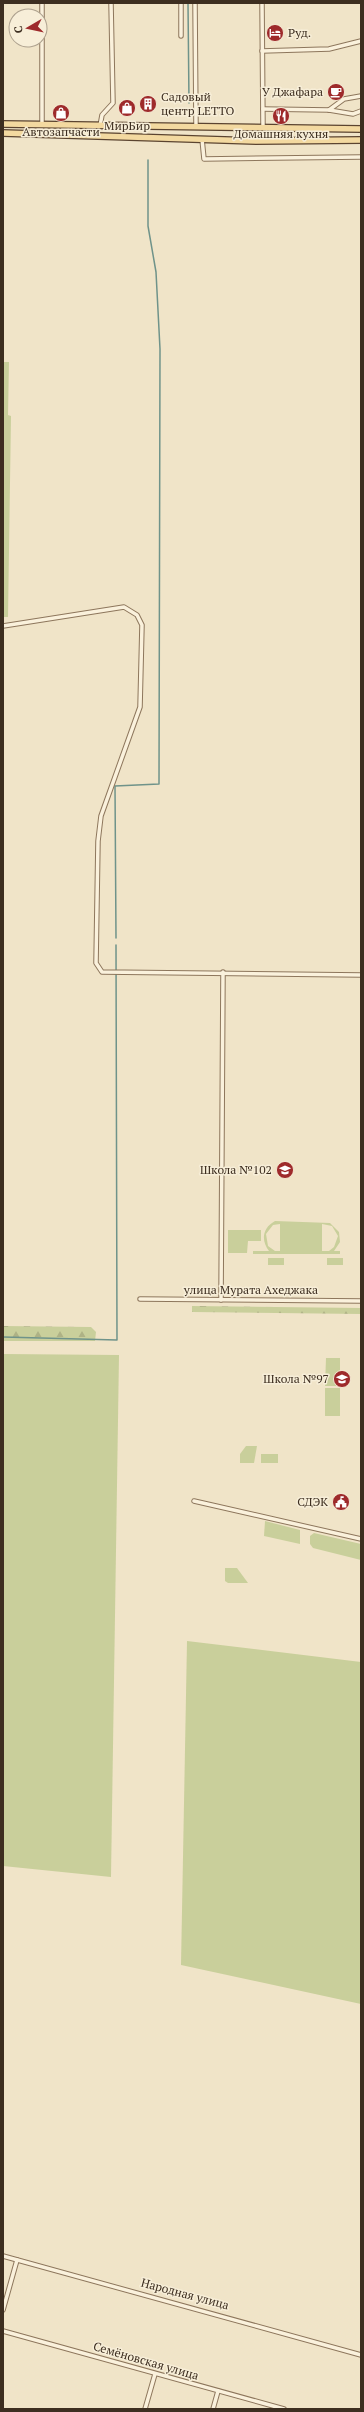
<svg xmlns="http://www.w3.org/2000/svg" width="364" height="2412" font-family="'PT Serif',serif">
<defs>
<pattern id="forest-firs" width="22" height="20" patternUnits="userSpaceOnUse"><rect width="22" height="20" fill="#c9cf9b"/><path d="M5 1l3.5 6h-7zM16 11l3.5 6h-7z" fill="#aeb285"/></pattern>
</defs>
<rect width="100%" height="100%" fill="#f0e4c8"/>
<g fill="#c9cf9b" fill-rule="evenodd">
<path d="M3 362H9L8 415 11 416 8 617H3Z"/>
<path d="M275 1221 330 1223 339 1232 340 1242 334 1251H340V1254H253V1251H269C261 1241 262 1228 275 1221ZM280 1224V1251H275L268 1246 266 1234 273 1225ZM322 1224 332 1226 338 1236 334 1247 329 1251H322Z"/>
<path d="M228 1230H261V1241H248L247 1253H228Z"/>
<rect x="268" y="1258" width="16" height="7"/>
<rect x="327" y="1258" width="16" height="7"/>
<path d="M3 1354 119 1355 111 1877 3 1866Z"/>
<path d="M326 1358H340V1386H325Z"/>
<rect x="325" y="1388" width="15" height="28"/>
<path d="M246 1446H257L254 1463H240V1454Z"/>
<rect x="261" y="1454" width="17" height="9"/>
<path d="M265 1521 300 1530V1544L264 1536Z"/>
<path d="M314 1533 361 1544V1560L313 1548 310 1544V1536Z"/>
<path d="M225 1568H237L248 1583H228L225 1581Z"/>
<path d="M187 1641 361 1662V2004L181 1965Z"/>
</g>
<g fill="url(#forest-firs)">
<path d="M192 1306 361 1308V1314L192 1312Z"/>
<path d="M3 1326 91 1327 96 1332 95 1341H3Z"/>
</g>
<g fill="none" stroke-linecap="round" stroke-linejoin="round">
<g stroke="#6f938a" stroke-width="1.5">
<path d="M188 3 189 103"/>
<path d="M116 938 115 786 159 784 160 349 156 272 148 226V160"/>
<path d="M3 1337 117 1340 116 945"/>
</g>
<g stroke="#8d765c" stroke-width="5.5">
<g id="street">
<path d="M181 3V36"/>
<path d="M195 3 196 127"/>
<path d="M262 3 263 127"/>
<path d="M262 51 329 49 361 41"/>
<path d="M263 109 329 110 353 114 361 111"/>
<path d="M329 110 344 99 361 96"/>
<path d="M42 125V3"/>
<path d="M100 126 102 115 113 103 111 3"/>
<path d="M202 139 204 159 361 157"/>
<path d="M3 626 124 607 137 615 142 625 140 707 101 816 98 841 96 963 102 972 361 975"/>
<path d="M140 1299 361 1301"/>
<path d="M221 1300 223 972"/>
<path d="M194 1501 361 1539"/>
<path d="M3 2256 361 2355"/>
<path d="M3 2310 17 2260"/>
<path d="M3 2331 284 2409"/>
<path d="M145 2409 155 2374"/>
<path d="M213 2409 218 2391"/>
</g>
</g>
<g stroke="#5b4430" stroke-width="8">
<g id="primary">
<path d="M3 124 361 129"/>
<path d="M3 133 256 141 361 140"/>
</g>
</g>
<use href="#street" stroke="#faf1dc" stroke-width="3.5"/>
<use href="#primary" stroke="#f3d9a0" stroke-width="5.5"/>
</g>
<defs>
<g id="hotel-disc" transform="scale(0.9)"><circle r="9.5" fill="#9e2a2b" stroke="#f7eed8"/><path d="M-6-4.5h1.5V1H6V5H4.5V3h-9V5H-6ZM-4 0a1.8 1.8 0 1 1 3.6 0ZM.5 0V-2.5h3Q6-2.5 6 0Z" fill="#fff"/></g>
<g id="cafe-disc" transform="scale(0.9)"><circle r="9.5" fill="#9e2a2b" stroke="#f7eed8"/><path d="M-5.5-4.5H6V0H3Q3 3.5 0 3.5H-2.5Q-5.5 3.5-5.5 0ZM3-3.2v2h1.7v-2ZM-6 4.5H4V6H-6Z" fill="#fff"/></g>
<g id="building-disc" transform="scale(0.9)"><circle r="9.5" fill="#9e2a2b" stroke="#f7eed8"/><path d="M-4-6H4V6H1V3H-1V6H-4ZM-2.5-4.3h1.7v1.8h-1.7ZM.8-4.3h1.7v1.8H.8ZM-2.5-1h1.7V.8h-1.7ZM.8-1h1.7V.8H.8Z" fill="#fff"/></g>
<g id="shop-disc" transform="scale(0.9)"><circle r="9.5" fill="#9e2a2b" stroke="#f7eed8"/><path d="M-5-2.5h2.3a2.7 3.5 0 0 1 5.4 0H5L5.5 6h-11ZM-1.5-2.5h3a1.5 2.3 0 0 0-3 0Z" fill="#fff"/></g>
<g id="restaurant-disc" transform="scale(0.9)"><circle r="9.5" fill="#9e2a2b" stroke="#f7eed8"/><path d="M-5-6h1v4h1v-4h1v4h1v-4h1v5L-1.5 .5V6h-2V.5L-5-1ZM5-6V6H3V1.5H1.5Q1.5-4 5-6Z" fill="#fff"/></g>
<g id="school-disc" transform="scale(0.9)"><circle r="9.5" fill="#9e2a2b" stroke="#f7eed8"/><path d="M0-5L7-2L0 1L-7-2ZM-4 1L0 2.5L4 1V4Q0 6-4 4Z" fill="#fff"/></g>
<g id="civic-disc" transform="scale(0.9)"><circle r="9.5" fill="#9e2a2b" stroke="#f7eed8"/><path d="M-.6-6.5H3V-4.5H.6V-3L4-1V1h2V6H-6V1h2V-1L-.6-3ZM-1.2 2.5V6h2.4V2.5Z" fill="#fff"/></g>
</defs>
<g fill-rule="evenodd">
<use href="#hotel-disc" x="275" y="33"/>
<use href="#cafe-disc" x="336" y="92"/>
<use href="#building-disc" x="148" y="104"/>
<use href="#shop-disc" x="127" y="108"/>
<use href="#shop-disc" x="61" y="113"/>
<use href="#restaurant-disc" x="281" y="116"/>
<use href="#school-disc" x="285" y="1170"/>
<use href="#school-disc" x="342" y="1379"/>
<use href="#civic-disc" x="341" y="1502"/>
</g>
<g text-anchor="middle" stroke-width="3" stroke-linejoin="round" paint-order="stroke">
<g font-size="12" fill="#3d2e20" stroke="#f7eed8" text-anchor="end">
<text x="288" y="37" text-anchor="start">Руд.</text>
<text x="323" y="96">У Джафара</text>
<text x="161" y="101" text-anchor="start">Садовый<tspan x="161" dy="14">центр LETTO</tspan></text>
<text x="127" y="130" text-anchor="middle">МирБир</text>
<text x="61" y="136" text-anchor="middle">Автозапчасти</text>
<text x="281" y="138" text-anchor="middle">Домашняя кухня</text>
<text x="272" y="1174">Школа №102</text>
<text x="329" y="1383">Школа №97</text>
<text x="328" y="1506">СДЭК</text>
</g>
<g font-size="12" fill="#3d2e20" stroke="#f7eed8">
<text x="251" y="1294">улица Мурата Ахеджака</text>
<text transform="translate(185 2294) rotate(15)" y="4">Народная улица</text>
<text transform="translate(146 2361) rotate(16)" y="4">Семёновская улица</text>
</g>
</g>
<rect width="364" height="2412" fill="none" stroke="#3d2e20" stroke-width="8"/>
<g transform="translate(28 28) rotate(261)"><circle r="19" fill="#f7eed8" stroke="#ada18e"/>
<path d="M0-3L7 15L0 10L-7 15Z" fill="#9e2a2b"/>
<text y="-6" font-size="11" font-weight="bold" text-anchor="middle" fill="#3d2e20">С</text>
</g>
</svg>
